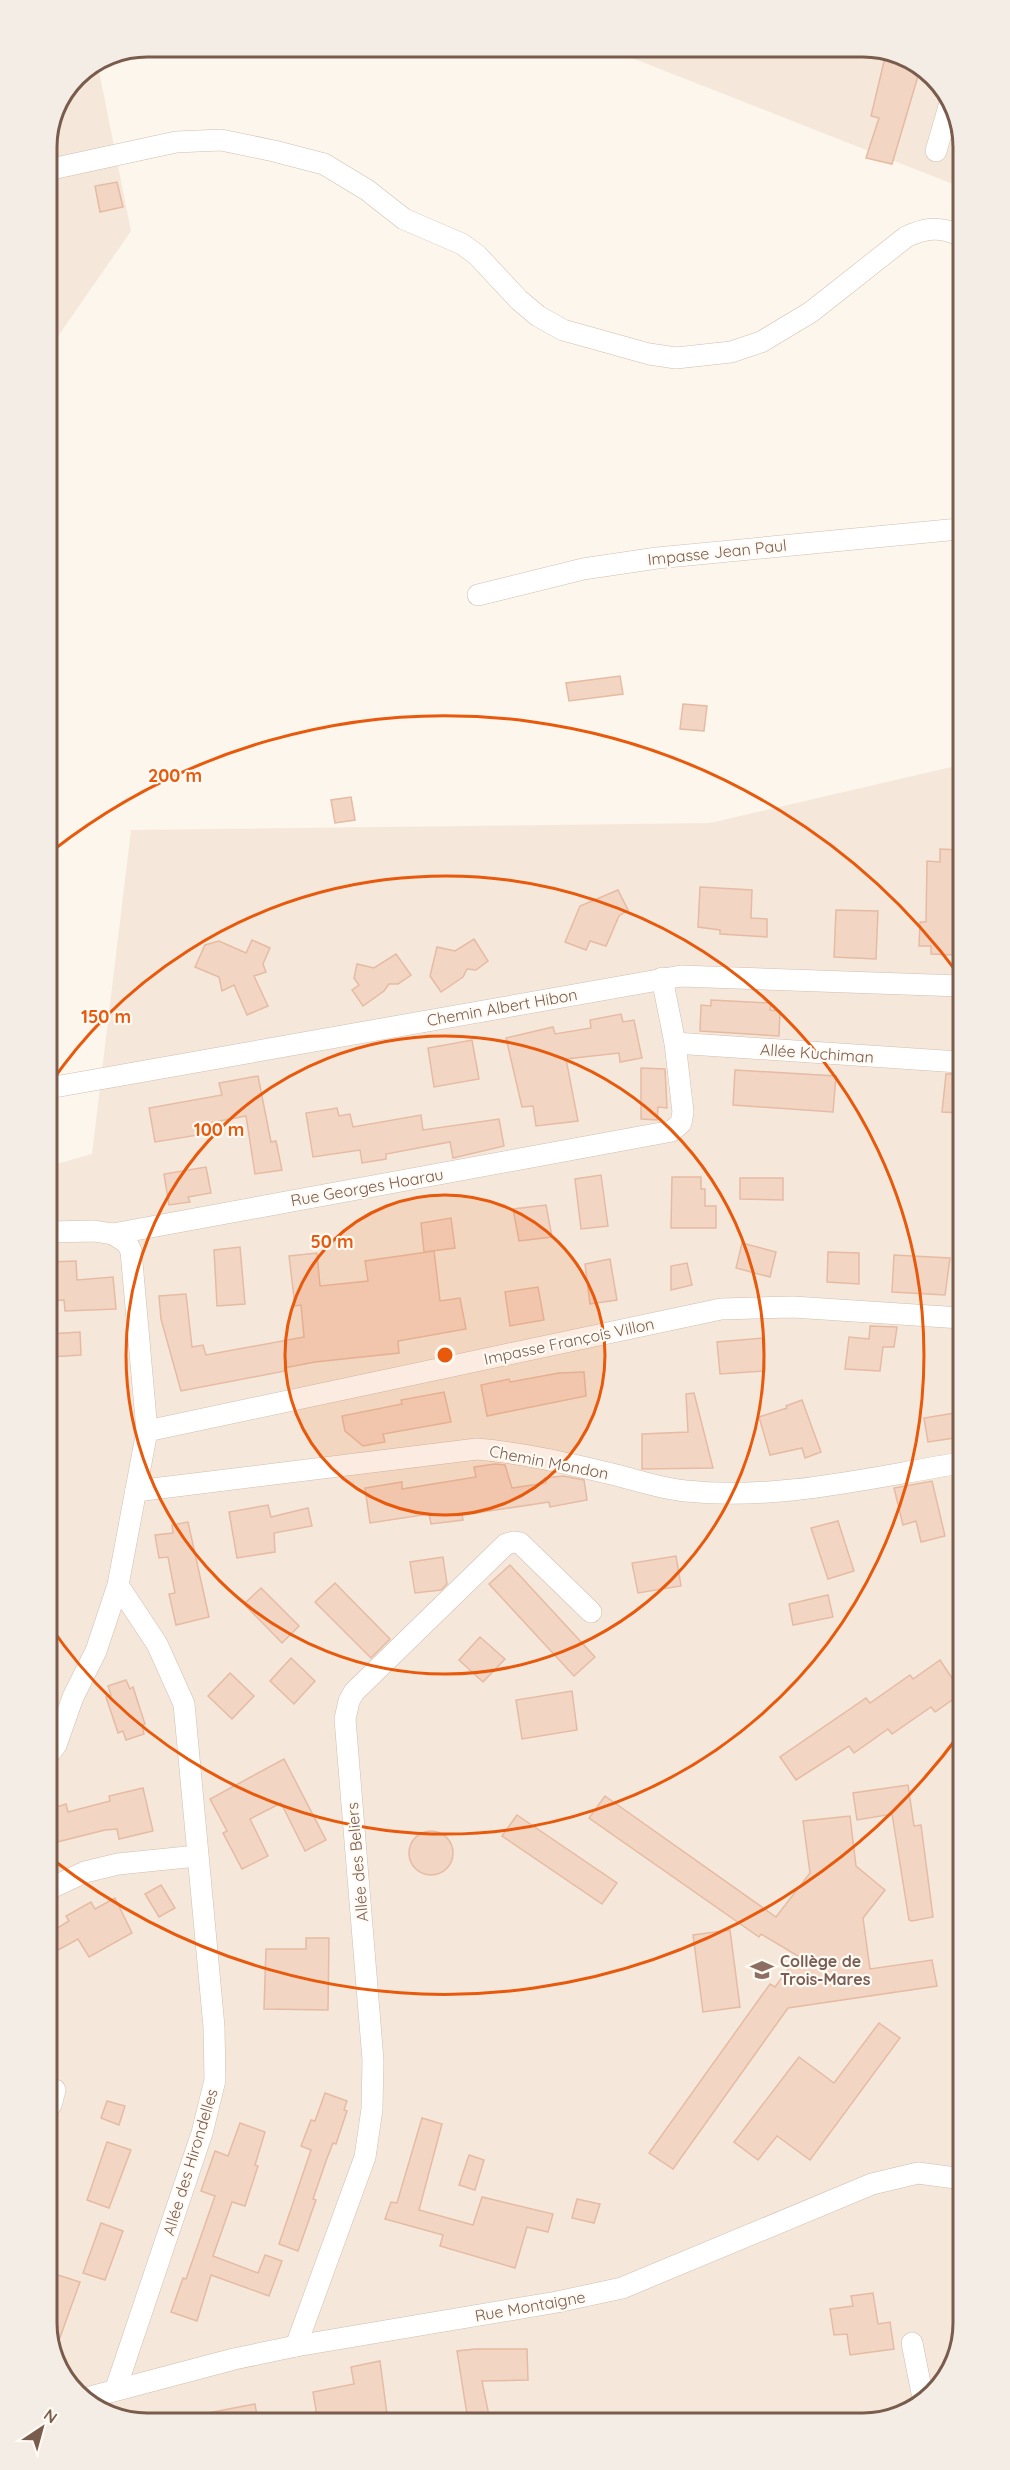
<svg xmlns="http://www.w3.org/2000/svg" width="1010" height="2470" font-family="Quicksand,sans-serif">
<rect width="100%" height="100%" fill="#fdf6ec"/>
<g fill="#f5e8da">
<path d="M870 47 925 67 958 115V186L609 49Z"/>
<path d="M97 61 131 231 47 352V140L76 76Z"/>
<path d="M960 765 963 2324 943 2384 895 2418 140 2423 85 2403 52 2355 49 1166 92 1154 131 830 710 823Z"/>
</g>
<g fill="#f3d5c3" stroke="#e6bba3" stroke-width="1.5">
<path d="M886 53 921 66 892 164 866 158 879 118 871 116Z"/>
<path d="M117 182 123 207 100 212 95 186Z"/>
<path d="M620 676 623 694 569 701 566 683Z"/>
<path d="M683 704 707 706 704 731 680 729Z"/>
<path d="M351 797 355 820 335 823 331 800Z"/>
<path d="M940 849 959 850 960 894H956L955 955 931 954V946H919L920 922H926L927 861 940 862Z"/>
<path d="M700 887 752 890 751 918 767 919V937L720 934V930L698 927Z"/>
<path d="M618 890 628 910 619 916 606 946 590 941 586 950 565 942 580 906Z"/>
<path d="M836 910 878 911 876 959 834 957Z"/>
<path d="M474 939 488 961 476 970 467 969 463 977 441 992 430 976 437 947 455 951Z"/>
<path d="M252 940 270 948 263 964 266 972 254 976 268 1006 247 1015 234 985 222 991 219 977 195 967 205 945 219 941 246 953Z"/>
<path d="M396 954 411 975 398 984H389L384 991 363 1006 352 990 359 985 354 978 357 964 374 968Z"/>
<path d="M711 1000 771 1003 770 1010 780 1011 779 1036 700 1031 701 1005 711 1006Z"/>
<path d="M621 1014 623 1022 634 1020 642 1058 620 1062 619 1053 566 1059 578 1121 536 1126 533 1106 522 1107 506 1038 553 1027 555 1034 591 1028 590 1020Z"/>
<path d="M472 1040 479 1079 434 1087 428 1048Z"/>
<path d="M641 1068 665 1069 667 1108 658 1107 657 1120 641 1119Z"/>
<path d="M735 1070 836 1076 833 1112 733 1105Z"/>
<path d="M946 1074H961V1113L942 1112Z"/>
<path d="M258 1076 271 1142 276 1141 282 1170 255 1174 246 1116 209 1123 211 1133 155 1142 149 1108 222 1095 219 1083Z"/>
<path d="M337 1108 339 1116 350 1114 353 1127 421 1115 423 1130 499 1119 504 1146 453 1158 450 1142 386 1154V1159L362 1163 360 1150 313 1157 306 1113Z"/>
<path d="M206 1167 211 1193 188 1197 190 1202 169 1205 164 1174Z"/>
<path d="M601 1175 608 1226 581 1229 575 1179Z"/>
<path d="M672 1177H701V1189H705V1206H716V1228H671Z"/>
<path d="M740 1178H783V1200L740 1199Z"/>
<path d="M546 1205 552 1237 519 1241 513 1209Z"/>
<path d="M451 1218 455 1248 424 1252 421 1223Z"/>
<path d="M742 1243 776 1252 770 1277 736 1268Z"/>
<path d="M240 1247 245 1304 217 1306 214 1250Z"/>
<path d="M434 1251 440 1301 460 1298 466 1329 398 1341 399 1353 315 1362 284 1368 285 1371 181 1391 161 1319 159 1296 186 1294 192 1347 203 1345 206 1355 304 1337 301 1305 295 1306 289 1256 317 1253 320 1286 368 1281 365 1261Z"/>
<path d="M828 1252 859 1253V1284L827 1282Z"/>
<path d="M894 1255 950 1258 945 1295 892 1292Z"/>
<path d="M610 1259 617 1300 590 1304 585 1264Z"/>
<path d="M76 1261 77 1280 113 1277 116 1309 65 1311 64 1300 49 1301V1262Z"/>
<path d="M687 1263 692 1285 671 1290V1266Z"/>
<path d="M538 1287 544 1320 510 1326 505 1292Z"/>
<path d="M870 1326 897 1327 894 1347H883L880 1371 845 1369 849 1337 869 1339Z"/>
<path d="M80 1332 81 1355 49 1357V1334Z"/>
<path d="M763 1338 765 1371 720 1374 717 1342Z"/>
<path d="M584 1372 586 1396 487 1416 481 1385 509 1379 510 1382 559 1373Z"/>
<path d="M444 1392 451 1422 383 1434 385 1442 363 1446 345 1431 342 1416 402 1404 401 1400Z"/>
<path d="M694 1393 713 1468 642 1469V1434L688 1432 686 1394Z"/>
<path d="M802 1400 821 1452 805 1458 802 1448 770 1455 759 1417 787 1408 786 1406Z"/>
<path d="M961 1412V1437L928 1442 924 1418Z"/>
<path d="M495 1464 505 1465 512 1488 546 1483 545 1478 563 1476 584 1480 587 1500 550 1507 549 1502 462 1515 463 1520 431 1524 429 1514 370 1523 365 1488 402 1482V1489L476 1477 474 1467Z"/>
<path d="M932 1481 945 1536 921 1542 916 1521 903 1525 894 1488Z"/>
<path d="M268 1505 271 1517 308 1508 312 1526 274 1533 275 1552 237 1558 229 1512Z"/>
<path d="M838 1521 854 1571 828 1579 811 1528Z"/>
<path d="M188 1522 209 1617 176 1625 169 1594 175 1593 168 1557 159 1558 155 1535 173 1533 172 1525Z"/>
<path d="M676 1556 681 1586 638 1593 632 1563Z"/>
<path d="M443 1557 447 1584 441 1590 415 1593 410 1562Z"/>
<path d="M510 1565 595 1657 574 1676 489 1584Z"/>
<path d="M335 1583 390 1639 371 1658 315 1602Z"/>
<path d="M261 1588 299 1626 282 1643 244 1604Z"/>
<path d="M828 1595 833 1617 793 1625 789 1604Z"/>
<path d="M480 1637 505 1659 483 1682 459 1660Z"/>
<path d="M291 1658 315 1681 294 1704 270 1681Z"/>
<path d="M940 1660 962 1693 935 1712 931 1707 892 1734 888 1729 854 1753 849 1746 796 1780 780 1757 866 1698 870 1703 910 1675 913 1679Z"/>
<path d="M230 1673 254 1696 232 1719 208 1696Z"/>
<path d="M126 1680 130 1689 133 1687 145 1724 142 1725 144 1734 126 1740 123 1731 118 1733 106 1697 111 1695 108 1686Z"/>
<path d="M572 1691 577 1730 522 1739 516 1700Z"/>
<path d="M284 1759 326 1840 305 1851 281 1803 250 1819 268 1856 242 1869 223 1833 227 1831 210 1799Z"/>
<path d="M908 1785 914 1826 921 1825 933 1917 912 1921 909 1920 892 1814 857 1820 853 1793Z"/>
<path d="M143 1788 153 1831 119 1839 117 1829 105 1830 57 1842 50 1818V1809L66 1804 68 1812 110 1801 109 1796Z"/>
<path d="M605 1796 776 1917 810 1873 803 1821 850 1816 856 1866 885 1890 863 1918 870 1969 932 1960 937 1986 788 2008 673 2169 649 2153 770 1984 775 1987 798 1956 761 1934 759 1937 589 1818Z"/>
<path d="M517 1815 617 1883 602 1904 502 1836Z"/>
<circle cx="431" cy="1853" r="22"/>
<path d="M161 1885 175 1908 159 1917 145 1894Z"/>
<path d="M115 1898 132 1933 89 1957 78 1939 51 1954V1932L69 1921 66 1916 91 1902 95 1909Z"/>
<path d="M730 1930 740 2007 703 2012 693 1935Z"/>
<path d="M306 1938H329L328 2010 264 2009 266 1949H306Z"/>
<path d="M879 2023 900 2038 810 2160 777 2136 758 2160 734 2142 799 2057 834 2083Z"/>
<path d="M325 2093 347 2101 344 2110 347 2111 336 2144 333 2143 326 2161 313 2199 316 2200 298 2251 279 2244 311 2150 301 2146 311 2120 315 2121Z"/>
<path d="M107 2101 125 2106 119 2125 101 2118Z"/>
<path d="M422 2118 442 2124 419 2210 473 2225 482 2197 553 2214 548 2232 527 2227 515 2268 440 2246 443 2235 385 2219 391 2202 397 2203Z"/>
<path d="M240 2123 265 2132 255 2165 258 2166 245 2206 232 2202 213 2256 258 2273 265 2255 282 2261 269 2296 211 2275 197 2321 171 2312 183 2278 186 2279 215 2196 201 2191 215 2151 228 2156Z"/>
<path d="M107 2142 131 2150 109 2208 87 2200Z"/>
<path d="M469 2155 484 2160 475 2190 459 2185Z"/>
<path d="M577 2199 600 2204 594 2223 572 2218Z"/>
<path d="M101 2223 123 2231 105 2280 83 2273Z"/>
<path d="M58 2275 80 2282 54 2354H52V2292Z"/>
<path d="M873 2293 878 2324 890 2322 894 2349 850 2355 847 2334 834 2335 830 2309 853 2306 851 2296Z"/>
<path d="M475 2349H527L528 2380 482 2381 490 2421H468L457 2351Z"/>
<path d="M380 2361 388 2422H362L361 2414 318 2422 313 2392 354 2384 351 2367Z"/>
<path d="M255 2404 258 2422 202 2423V2414Z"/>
</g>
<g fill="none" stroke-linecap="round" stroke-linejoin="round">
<g stroke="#d1beb0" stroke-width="22">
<g id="minor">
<path d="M936 151 950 103"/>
<path d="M47 170 176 142 221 140 274 151 324 164 367 190 404 219 462 244 477 255 519 300 538 316 563 330 649 354 676 358 731 352 761 342 811 312 906 237C924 228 940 226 959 235"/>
<path d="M478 595 583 569 657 558 959 529"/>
<path d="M675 1043 959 1062"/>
<path d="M49 1088 681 976 960 986"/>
<path d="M49 1232 94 1231 113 1234 672 1131 681 1123 683 1112 675 1043 662 978"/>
<path d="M147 1431 721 1309 793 1307 961 1318"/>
<path d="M136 1491 477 1449C524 1453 570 1464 616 1475 639 1481 663 1489 686 1491 779 1501 871 1477 961 1463"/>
<path d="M50 1753 56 1745 73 1697 96 1651 118 1585 147 1431 131 1251 127 1243 113 1234"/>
<path d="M51 1888 85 1872 118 1864 197 1856"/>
<path d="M51 2105 55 2090"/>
<path d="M912 2343 923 2398"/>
<path d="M296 2346 365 2157 372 2109 373 2060 345 1719 349 1701 354 1692 506 1544 513 1542 520 1543 591 1612"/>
<path d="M116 2388 202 2133 215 2080 214 2027 184 1704 157 1644 118 1585"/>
<path d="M83 2399 234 2359 296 2346 557 2302 622 2288 872 2184 918 2173 963 2179"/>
</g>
</g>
<use href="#minor" stroke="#fff" stroke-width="21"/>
</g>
<circle cx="445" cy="1355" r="160" fill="#e8590c" fill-opacity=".12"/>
<g fill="none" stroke="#e8590c" stroke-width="3">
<circle cx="445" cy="1355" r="160"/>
<circle cx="445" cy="1355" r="319"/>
<path d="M50 1084A479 479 0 1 1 50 1626"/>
<path d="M962 1731A639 639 0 0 1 52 1859M52 851A639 639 0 0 1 959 975"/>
</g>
<defs>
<g id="school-bare" transform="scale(1.8)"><path d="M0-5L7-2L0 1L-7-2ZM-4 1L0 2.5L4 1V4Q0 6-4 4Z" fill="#8d6e63" stroke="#fffaf3" stroke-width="2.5" paint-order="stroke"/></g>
</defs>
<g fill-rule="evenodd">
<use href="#school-bare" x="762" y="1970"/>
</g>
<g text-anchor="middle" stroke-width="4.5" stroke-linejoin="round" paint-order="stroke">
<g font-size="16" fill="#7a5c4d" stroke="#fffaf3">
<text transform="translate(717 552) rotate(-6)" y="6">Impasse Jean Paul</text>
<text transform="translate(502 1007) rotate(-10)" y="6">Chemin Albert Hibon</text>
<text transform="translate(817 1053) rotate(4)" y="6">Allée Kuchiman</text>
<text transform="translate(367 1187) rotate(-10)" y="6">Rue Georges Hoarau</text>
<text transform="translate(569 1341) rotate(-12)" y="6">Impasse François Villon</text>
<text transform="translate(549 1462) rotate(11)" y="6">Chemin Mondon</text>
<text transform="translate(357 1862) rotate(-95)" y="6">Allée des Beliers</text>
<text transform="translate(190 2162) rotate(-73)" y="6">Allée des Hirondelles</text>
<text transform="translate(530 2306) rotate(-10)" y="6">Rue Montaigne</text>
</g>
<g font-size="16" font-weight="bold" fill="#785e54" stroke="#fffaf3" text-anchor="start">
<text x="780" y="1967">Collège de<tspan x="780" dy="18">Trois-Mares</tspan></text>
</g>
</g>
<path d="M0 0H1010V2470H0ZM147 57H863A90 90 0 0 1 953 147V2323A90 90 0 0 1 863 2413H147A90 90 0 0 1 57 2323V147A90 90 0 0 1 147 57Z" fill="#f4ede6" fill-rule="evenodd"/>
<path fill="none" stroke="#7a5c4d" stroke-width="3" d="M147 57H863A90 90 0 0 1 953 147V2323A90 90 0 0 1 863 2413H147A90 90 0 0 1 57 2323V147A90 90 0 0 1 147 57Z"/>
<circle cx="445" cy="1355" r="9" fill="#e8590c" stroke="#fffaf3" stroke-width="3"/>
<g font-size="18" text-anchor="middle" font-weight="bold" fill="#e8590c" stroke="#fffaf3" stroke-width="4.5" stroke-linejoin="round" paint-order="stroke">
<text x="175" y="782">200 m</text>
<text x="106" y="1023">150 m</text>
<text x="219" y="1136">100 m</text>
<text x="332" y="1248">50 m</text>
</g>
<g transform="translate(42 2428) rotate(36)" stroke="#fffaf3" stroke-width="4.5" paint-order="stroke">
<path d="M0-4.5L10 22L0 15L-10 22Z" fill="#7a5c4d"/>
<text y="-9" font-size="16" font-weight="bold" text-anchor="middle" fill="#7a5c4d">N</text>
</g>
</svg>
